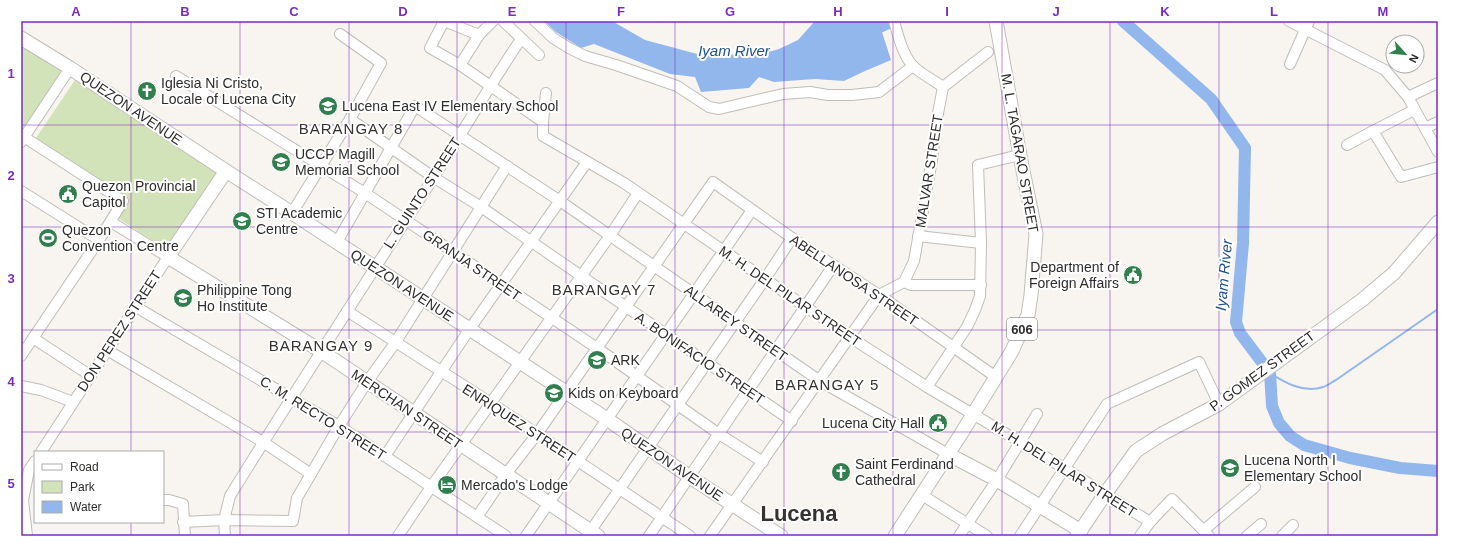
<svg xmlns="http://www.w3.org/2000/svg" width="1459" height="557" font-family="Arial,sans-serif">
<rect width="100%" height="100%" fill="#f8f5f0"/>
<g fill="#d3e3b9">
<path d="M21 43 62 70 21 133Z"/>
<path d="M77 77 220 173 168 251 118 218 129 200 36 138Z"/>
</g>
<path fill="#91b7ed" d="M544 21H612L645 40 701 55 762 54 779 49 798 40 815 21H880V26L891 60 865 71 844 81 815 79 774 82 759 77 749 88 701 92 695 77 670 74 594 44 581 48 556 32Z"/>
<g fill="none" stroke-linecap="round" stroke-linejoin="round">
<path stroke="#91b7ed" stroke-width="2" d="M1270 373C1284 382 1304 394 1323 387 1327 386 1332 382 1336 380L1438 309"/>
<g stroke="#91b7ed" stroke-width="12">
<path d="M1123 21 1211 99 1245 148 1243 243 1236 322 1240 333 1270 373 1272 406 1279 423 1290 436 1304 445 1350 458 1400 468 1438 471"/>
<path d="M866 33 893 21"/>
</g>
<g stroke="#c0bdb9" stroke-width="12">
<g id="minor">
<path d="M503 21 539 55"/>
<path d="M535 21 553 38 569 48 585 56 616 65 677 86 709 107 719 109 783 94 810 92 828 95H852L879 92 913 66"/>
<path d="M894 21C898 35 902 53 912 65 918 72 935 81 943 87"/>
<path d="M1289 21 1385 70 1408 97 1438 152"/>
<path d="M479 35 444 21 430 48 460 65 543 122V136L624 183 850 337 927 387 1064 468 1150 522"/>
<path d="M1290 64 1309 21"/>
<path d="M460 65 479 35 493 21"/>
<path d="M176 76 365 193 597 348 719 434 763 462"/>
<path d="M1408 97 1438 83"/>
<path d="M1414 110 1373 131 1401 177 1438 167"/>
<path d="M350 119 433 177 481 207 792 421"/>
<path d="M543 122 546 93"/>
<path d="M1425 128 1438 122"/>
<path d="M21 142 70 68"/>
<path d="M1347 145 1373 131"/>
<path d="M21 191 99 240"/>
<path d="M292 213 350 119 381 63 340 34"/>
<path d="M918 236 981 243"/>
<path d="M337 242 415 106 560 201 820 381 948 454"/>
<path d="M904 282 911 285H981"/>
<path d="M136 307 339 426 506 536"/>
<path d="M347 311 491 403 690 536"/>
<path d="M33 338 91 376"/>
<path d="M107 350 263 442 311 474"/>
<path d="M21 356 99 240 123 201 24 137"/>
<path d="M21 386 41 390 73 402"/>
<path d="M927 387 967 327 975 310 980 296 981 243 978 165 1019 155"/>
<path d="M41 452 168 257 111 222"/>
<path d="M385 456 469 330 587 162"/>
<path d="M922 495 987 536"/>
<path d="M163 500H169L183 504 185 536"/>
<path d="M477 517 506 474 537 434 713 182 792 238 879 295 996 377"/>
<path d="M183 522 224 520 293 521 297 498 339 426 367 382 395 343 507 166"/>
<path d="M1204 530 1255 487"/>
<path d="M27 536 23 500 29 470 35 461"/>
<path d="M225 536 224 520 230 496C296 389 364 285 432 180 462 133 490 85 521 39"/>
<path d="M398 536 431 487 609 237 638 193"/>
<path d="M526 536 752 210"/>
<path d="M587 536 765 279 792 238"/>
<path d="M649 536 833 266"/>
<path d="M710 536 879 295 904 282 914 261 932 160 936 124 943 87 988 52"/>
<path d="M959 536 997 480 1037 414"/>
<path d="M1020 536 1107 404 1111 402 1199 362 1219 404"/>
<path d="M1140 536 1150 522 1172 499 1209 536"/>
<path d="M1247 536 1261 524"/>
<path d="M1282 536 1293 525"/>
</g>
</g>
<g stroke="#c0bdb9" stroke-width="15">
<g id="major">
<path d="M21 38 70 68 226 171 292 213 607 419 690 477 781 536"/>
<path d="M226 171 168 257 321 351 598 536"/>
<path d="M948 454 997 480 1081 531"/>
<path d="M895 536 961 434 1012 351 1028 315 1031 295 1036 234 1021 161 996 21"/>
<path d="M1077 536 1105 494 1136 451 1162 434 1219 404 1362 300 1394 273 1438 222"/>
</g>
</g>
<use href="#minor" stroke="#fff" stroke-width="10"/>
<use href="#major" stroke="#fff" stroke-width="13"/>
</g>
<path fill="none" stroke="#7b2cbf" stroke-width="1" stroke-opacity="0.55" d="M131 21V452M240 21V536M349 21V536M457 21V536M566 21V536M675 21V536M784 21V536M893 21V536M1002 21V536M1110 21V536M1219 21V536M1328 21V536M21 125H1438M21 227H1438M21 330H1438M21 432H1438M131 522V536"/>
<defs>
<g id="church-disc" transform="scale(1)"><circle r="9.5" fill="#317e4e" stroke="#fff"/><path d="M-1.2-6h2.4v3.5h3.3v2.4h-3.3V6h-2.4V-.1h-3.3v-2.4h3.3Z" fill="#fff"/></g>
<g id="school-disc" transform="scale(1)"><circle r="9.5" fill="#317e4e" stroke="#fff"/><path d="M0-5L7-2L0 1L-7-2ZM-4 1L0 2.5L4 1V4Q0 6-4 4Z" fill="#fff"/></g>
<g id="civic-disc" transform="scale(1)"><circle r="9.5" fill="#317e4e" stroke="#fff"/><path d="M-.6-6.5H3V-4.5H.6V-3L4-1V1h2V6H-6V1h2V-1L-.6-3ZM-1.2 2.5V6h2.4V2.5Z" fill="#fff"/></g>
<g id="university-disc" transform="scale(1)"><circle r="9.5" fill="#317e4e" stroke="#fff"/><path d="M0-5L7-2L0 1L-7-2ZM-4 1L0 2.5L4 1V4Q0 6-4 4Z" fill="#fff"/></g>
<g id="stadium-disc" transform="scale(1)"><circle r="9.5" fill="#317e4e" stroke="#fff"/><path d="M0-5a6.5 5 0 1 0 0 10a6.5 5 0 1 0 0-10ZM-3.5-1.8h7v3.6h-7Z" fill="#fff"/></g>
<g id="hotel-disc" transform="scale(1)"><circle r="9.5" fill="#317e4e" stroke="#fff"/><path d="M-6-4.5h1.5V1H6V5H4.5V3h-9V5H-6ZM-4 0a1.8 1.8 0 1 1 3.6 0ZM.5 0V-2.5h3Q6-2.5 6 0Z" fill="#fff"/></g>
</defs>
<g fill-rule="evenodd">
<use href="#church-disc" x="147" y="91"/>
<use href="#school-disc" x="328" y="106"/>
<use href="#school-disc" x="281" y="162"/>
<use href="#civic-disc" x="68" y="194"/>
<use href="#university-disc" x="242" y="221"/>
<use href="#stadium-disc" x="48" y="238"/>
<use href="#civic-disc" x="1133" y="275"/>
<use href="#school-disc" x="183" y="298"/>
<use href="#school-disc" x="597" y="360"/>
<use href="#school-disc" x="554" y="393"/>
<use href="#civic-disc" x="938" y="423"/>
<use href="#school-disc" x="1230" y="468"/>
<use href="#church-disc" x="841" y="472"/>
<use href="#hotel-disc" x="447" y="485"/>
</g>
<g text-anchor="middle" stroke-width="4" stroke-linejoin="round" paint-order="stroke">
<rect fill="#fff" stroke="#6d6b6b" stroke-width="1" x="1007" y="318" width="30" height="22" rx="3"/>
<g font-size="13" font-weight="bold" fill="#2e2c2b">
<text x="1022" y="334">606</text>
</g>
<g font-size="14" fill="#2e2c2b" stroke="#fff" text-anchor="start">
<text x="161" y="88">Iglesia Ni Cristo,<tspan x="161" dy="16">Locale of Lucena City</tspan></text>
<text x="342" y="111">Lucena East IV Elementary School</text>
<text x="295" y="159">UCCP Magill<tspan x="295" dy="16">Memorial School</tspan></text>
<text x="82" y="191">Quezon Provincial<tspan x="82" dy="16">Capitol</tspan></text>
<text x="256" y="218">STI Academic<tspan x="256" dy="16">Centre</tspan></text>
<text x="62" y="235">Quezon<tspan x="62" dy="16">Convention Centre</tspan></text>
<text x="1119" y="272" text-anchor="end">Department of<tspan x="1119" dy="16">Foreign Affairs</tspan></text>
<text x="197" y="295">Philippine Tong<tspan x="197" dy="16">Ho Institute</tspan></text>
<text x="611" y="365">ARK</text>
<text x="568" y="398">Kids on Keyboard</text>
<text x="924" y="428" text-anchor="end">Lucena City Hall</text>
<text x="1244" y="465">Lucena North I<tspan x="1244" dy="16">Elementary School</tspan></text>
<text x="855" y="469">Saint Ferdinand<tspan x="855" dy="16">Cathedral</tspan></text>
<text x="461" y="490">Mercado's Lodge</text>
</g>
<g font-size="14" fill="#2e2c2b" stroke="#fff">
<text transform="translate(131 108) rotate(34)" y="5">QUEZON AVENUE</text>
<text transform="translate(1020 153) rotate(80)" y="5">M. L. TAGARAO STREET</text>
<text transform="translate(929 171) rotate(-81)" y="5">MALVAR STREET</text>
<text transform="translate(422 193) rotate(-57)" y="5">L. GUINTO STREET</text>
<text transform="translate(472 265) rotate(34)" y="5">GRANJA STREET</text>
<text transform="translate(854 280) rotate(34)" y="5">ABELLANOSA STREET</text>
<text transform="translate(402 285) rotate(33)" y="5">QUEZON AVENUE</text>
<text transform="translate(790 296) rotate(34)" y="5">M. H. DEL PILAR STREET</text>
<text transform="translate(736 323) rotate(35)" y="5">ALLAREY STREET</text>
<text transform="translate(119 331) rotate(-57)" y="5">DON PEREZ STREET</text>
<text transform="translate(700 358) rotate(34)" y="5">A. BONIFACIO STREET</text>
<text transform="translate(1262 371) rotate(-36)" y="5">P. GOMEZ STREET</text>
<text transform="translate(407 409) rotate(34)" y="5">MERCHAN STREET</text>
<text transform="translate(323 418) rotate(32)" y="5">C. M. RECTO STREET</text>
<text transform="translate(519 423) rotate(33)" y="5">ENRIQUEZ STREET</text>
<text transform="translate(672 464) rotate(34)" y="5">QUEZON AVENUE</text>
<text transform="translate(1064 469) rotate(32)" y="5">M. H. DEL PILAR STREET</text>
</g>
<g font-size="15" font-style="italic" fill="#215191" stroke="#fff">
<text x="734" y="56">Iyam River</text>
<text transform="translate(1224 275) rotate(-85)" y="5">Iyam River</text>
</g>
<g font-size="15" letter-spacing="1" fill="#35322f" stroke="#fff">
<text x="351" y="134">BARANGAY 8</text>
<text x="604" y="295">BARANGAY 7</text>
<text x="321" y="351">BARANGAY 9</text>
<text x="827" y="390">BARANGAY 5</text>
</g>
<g font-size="22" font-weight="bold" fill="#35322f" stroke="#fff">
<text x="799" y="521">Lucena</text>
</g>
</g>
<rect width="1459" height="557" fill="none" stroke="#ffffff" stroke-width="44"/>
<rect x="34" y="451" width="130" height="72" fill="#ffffff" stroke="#ababaa"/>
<rect x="42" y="464" width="20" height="6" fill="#ffffff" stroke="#ababaa"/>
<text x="70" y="471" font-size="12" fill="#2e2c2b">Road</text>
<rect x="42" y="481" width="20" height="12" fill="#d3e3b9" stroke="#ababaa"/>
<text x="70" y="491" font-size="12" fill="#2e2c2b">Park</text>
<rect x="42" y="501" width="20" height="12" fill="#91b7ed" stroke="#ababaa"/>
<text x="70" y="511" font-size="12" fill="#2e2c2b">Water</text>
<g transform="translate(1405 54) rotate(117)"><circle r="19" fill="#ffffff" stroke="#ababaa"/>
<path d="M0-3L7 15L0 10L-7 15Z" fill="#317e4e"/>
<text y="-6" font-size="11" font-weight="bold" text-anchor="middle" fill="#2e2c2b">N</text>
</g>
<rect x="22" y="22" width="1415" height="513" fill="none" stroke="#7b2cbf" stroke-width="1.5"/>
<g font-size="13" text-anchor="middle" font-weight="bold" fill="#7b2cbf">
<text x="76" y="16">A</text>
<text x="185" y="16">B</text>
<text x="294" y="16">C</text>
<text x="403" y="16">D</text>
<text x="512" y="16">E</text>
<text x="621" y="16">F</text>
<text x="730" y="16">G</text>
<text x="838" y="16">H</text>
<text x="947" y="16">I</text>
<text x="1056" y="16">J</text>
<text x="1165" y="16">K</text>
<text x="1274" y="16">L</text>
<text x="1383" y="16">M</text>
<text x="11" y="78">1</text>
<text x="11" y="180">2</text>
<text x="11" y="283">3</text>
<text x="11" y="386">4</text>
<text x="11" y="488">5</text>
</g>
</svg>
